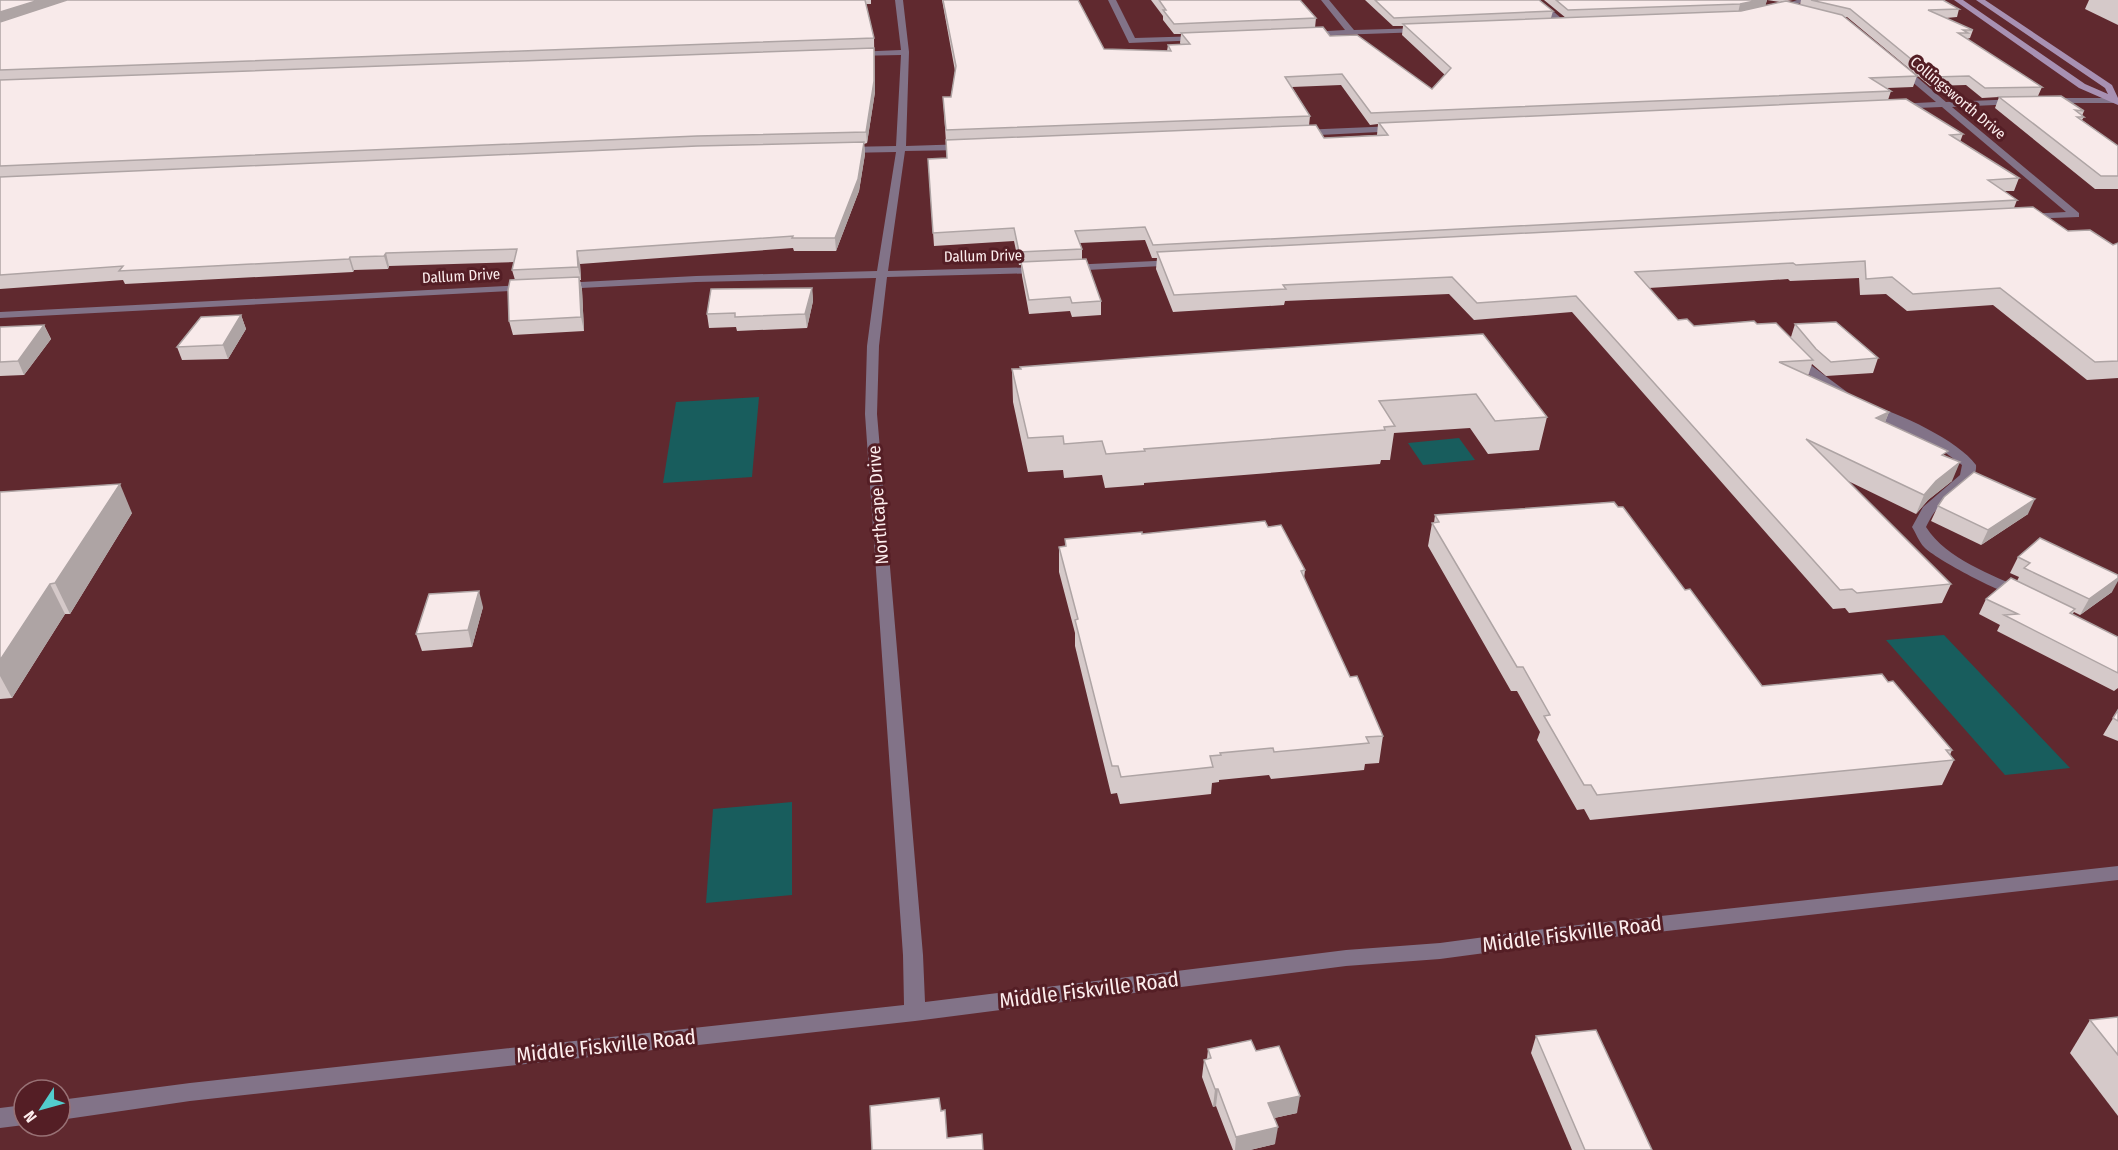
<svg xmlns="http://www.w3.org/2000/svg" width="2118" height="1150" font-family="'Fira Sans Condensed',sans-serif">
<rect width="100%" height="100%" fill="#60292f"/>
<g fill="#185d5d">
<path d="M759 397 752 477 663 483 676 402Z"/>
<path d="M1459 438 1475 460 1423 465 1408 443Z"/>
<path d="M1944 635 2070 768 2005 775 1886 640Z"/>
<path d="M792 802V895L706 903 713 809Z"/>
</g>
<g fill="none" stroke-linecap="round" stroke-linejoin="round">
<g fill="#827388" fill-rule="evenodd">
<path d="M895 0H903L909 52 906 146 967 144 972 147 967 150 905 151 888 271 1042 267 1048 270 1042 273 887 277 879 346 877 414 923 955 925 1002 1346 950 1440 943 1560 927 2118 866V880L1560 943 1440 959 1346 966 915 1021 190 1101 60 1120V1100L190 1083 904 1005 903 955 865 414 867 346 876 278 696 282 562 289 556 286 562 283 696 276 877 271 896 152 844 153 839 150 844 147 896 146 901 55 854 56 850 54 854 52 901 50Z"/>
<path d="M1108 0H1116L1135 38 1202 36 1206 38 1202 40 1129 43Z"/>
<path d="M1321 0H1329L1354 30 1423 28 1427 30 1423 32 1307 36V32H1310L1345 30Z"/>
<path d="M1531 0H1540L1568 24 1561 26Z"/>
<path d="M1797 0H1809L1776 11 1772 9Z"/>
<path d="M1898 66H1904L1946 102 2019 99 2020 101 2016 104 1952 107 2079 213V217L2023 219 2022 217 2027 214 2066 212 1942 107 1893 109V105L1896 104 1936 102 1898 70Z"/>
<path d="M2049 98H2115L2118 99V103H2046L2045 101Z"/>
<path d="M1396 126 1399 127V131L1300 136 1295 133 1300 130Z"/>
<path d="M1176 260 1181 263 1180 265 1069 271 1063 268 1069 265Z"/>
<path d="M526 285 532 288 530 290 0 318V312Z"/>
<path d="M1796 354 1847 392 1849 395 1847 398H1839L1792 361V355Z"/>
<path d="M1869 405C1898 412 1959 441 1976 465 1978 484 1951 496 1939 507 1933 513 1930 519 1926 527 1947 560 1992 574 2026 591L2029 594 2026 597C2013 601 1935 559 1924 547 1919 542 1916 533 1912 527L1923 507 1960 475 1962 465 1935 445 1864 412 1863 409 1864 406Z"/>
<path d="M24 1105V1125L0 1128V1108Z"/>
</g>
<path fill="#a891b3" fill-rule="evenodd" d="M1954 0H1963L2085 84 2108 94 2105 88 1976 0H1985L2112 85 2118 98V105L2079 88Z"/>
</g>
<g fill="#d5c9c9" fill-rule="evenodd">
<path d="M0 0H871V4H866L874 38 875 92 867 143 864 144 865 154 859 191 836 251H794L793 248 580 264 581 280H580L582 290 584 331 513 335 509 321 515 280 512 270 514 262 389 266 388 269 354 270 353 272 125 284 123 280 0 289Z"/>
<path d="M942 0H1078L1104 49 1167 51 1168 45H1181L1180 43 1181 34H1174L1163 20V16L1151 0H1300L1316 18 1315 28 1432 89 1445 75 1402 35 1403 26H1393L1365 0H1539L1553 11 1551 18H1566L1544 0H1793L1780 2 1767 0 1765 6 1800 5 1801 0H1943L1959 9 1957 17 1946 18 1973 30 1970 38 1967 39 2042 87 2038 96 2084 111 2082 116 2084 117 2082 120 2118 146V189H2095L1995 108 1999 97 1982 98 1966 85 1930 86 1847 17H1844L1917 76 1913 87 1887 88 1891 91 1888 100 1963 134 1960 142 2019 178 2014 191H2004L2017 200 2014 208 2068 231 2113 245 2118 243V378L2087 380 1993 305 1907 311 1886 294 1860 295 1859 278 1790 281 1788 279 1649 288 1678 320 1694 326 1757 324 1791 337 1795 324 1878 358 1873 373 1826 376 1812 364 1808 376 1889 412 1885 422 1946 456 1952 481 1928 500 1916 514 1848 481 1951 584 1942 603 1849 613 1845 608 1833 609 1572 312 1474 320 1449 294 1285 301 1284 305 1173 312 1156 269 1157 258H1152L1145 240 1080 243 1082 249V259L1101 301V315L1072 317 1070 311 1029 314 1022 276 1021 265H1019L1014 241 934 246 928 159 947 158 943 97H951L955 71ZM1341 85 1370 125 1378 124 1377 135 1324 138 1309 126 1310 116 1292 87Z"/>
<path d="M2089 0H2118V25L2085 9Z"/>
<path d="M812 288 813 301 807 328 737 331 736 327 709 328 707 314Z"/>
<path d="M241 315 246 329 228 359 182 360 177 347Z"/>
<path d="M44 325 51 339 24 375 0 376V327Z"/>
<path d="M1483 334 1547 417 1539 450 1488 454 1470 428 1394 433 1390 460H1381L1380 464 1144 483V485L1105 488 1102 475 1064 478 1063 470 1028 472 1013 402 1012 369Z"/>
<path d="M0 492 132 513 70 614H65L12 698 0 699Z"/>
<path d="M1938 506 2028 514 1981 545 1931 521Z"/>
<path d="M1435 515 1685 590 1762 686 1888 682 1952 750 1950 755 1954 760 1942 785 1590 820 1584 809 1577 810 1537 740 1540 732 1517 691H1511L1428 546 1432 523H1434Z"/>
<path d="M1268 527 1305 570 1304 579 1350 677 1383 736 1379 763 1365 764 1364 770 1271 779 1269 775 1219 780V782L1212 783 1211 794 1120 804 1117 793 1111 794 1075 646V633L1059 572V547L1065 546V539Z"/>
<path d="M2018 557 2112 592 2080 615 2074 612 2072 615 2118 637V688L2114 691 1997 631 2000 625 1979 614 1986 599 2017 581 2019 577 2010 573Z"/>
<path d="M483 607 472 647 422 651 416 634Z"/>
<path d="M2118 710V741L2103 735Z"/>
<path d="M2118 1017V1116L2070 1053 2090 1020Z"/>
<path d="M1536 1036 1652 1150H1572L1531 1053Z"/>
<path d="M1208 1049 1256 1051 1297 1113 1274 1118 1275 1144 1250 1150H1233L1216 1106 1213 1107 1202 1077 1204 1060 1207 1059Z"/>
</g>
<g fill="#aea4a4">
<path d="M39 0H75L0 24V12Z"/>
<path d="M1759 0H1767L1765 7 1738 13 1740 4Z"/>
<path d="M874 48 875 92 867 143 866 132Z"/>
<path d="M864 142 865 154 859 191 836 251 835 238Z"/>
<path d="M577 251 580 264 581 280 578 267Z"/>
<path d="M386 253 389 266 388 269 384 256Z"/>
<path d="M350 257 354 270 353 272 349 259Z"/>
<path d="M579 277 582 290 584 331 581 317Z"/>
<path d="M812 288 813 301 807 328 805 314Z"/>
<path d="M241 315 246 329 228 359 223 345Z"/>
<path d="M44 325 51 339 24 375 18 361Z"/>
<path d="M1889 412 1882 430 1876 418Z"/>
<path d="M1960 462 1952 481 1928 500 1916 514 1924 495 1936 481Z"/>
<path d="M120 484 132 513 70 614 55 583Z"/>
<path d="M2035 499 2028 514 1981 545 1988 530Z"/>
<path d="M2118 578V581L2112 592 2080 615 2089 599Z"/>
<path d="M50 584 65 614 12 698 0 676V660Z"/>
<path d="M479 591 483 607 472 647 468 630Z"/>
<path d="M1215 1089H1218L1216 1106 1213 1107Z"/>
<path d="M1300 1096 1297 1113 1265 1120 1268 1103Z"/>
<path d="M1278 1127 1275 1144 1250 1150H1235L1236 1137Z"/>
</g>
<g fill="#f8eaea" stroke="#aea4a4" stroke-width="1.5">
<path d="M0 0H39L0 12Z"/>
<path d="M67 0H865L874 38 0 70V22Z"/>
<path d="M943 0H1078L1104 49 1171 51 1168 45 1190 44 1181 33 1323 27 1330 36 1357 35 1432 89 1451 68 1403 24 1741 11 1786 1 1842 15 1917 76 1870 78 1891 91 1371 113 1342 74 1285 77 1310 116 946 130 943 97H951L956 66Z"/>
<path d="M1159 0H1300L1316 18 1174 24 1163 10H1166Z"/>
<path d="M1375 0H1539L1553 11 1394 18Z"/>
<path d="M1556 0H1759L1740 4 1568 10Z"/>
<path d="M1811 0H1943L1959 9 1928 10 1973 30H1963L1968 33H1958L2042 87 1985 88 1969 76 1933 77 1850 9Z"/>
<path d="M874 48V81L866 132 697 136 0 166V80Z"/>
<path d="M2061 96 2084 111 2075 110 2084 117H2077L2118 146V176H2101L1999 97Z"/>
<path d="M1906 99 1963 134 1950 135 2019 178 1988 180 2017 200 1153 245 1145 227 1075 231 1082 249 1019 252 1014 228 933 233 928 159 947 158 946 140 1316 125 1324 138 1388 135 1379 123Z"/>
<path d="M864 142 858 179 835 238H792L793 236 577 251 578 267 512 270 517 249 386 253 384 256 350 257 349 259 119 271 123 266 0 275V177L697 146Z"/>
<path d="M2033 207 2068 231 2090 230 2113 245 2118 243V361L2095 362 2000 288 1913 294 1892 277 1866 279 1865 261 1796 265 1793 263 1635 272 1678 320 1687 319 1694 326 1754 321 1757 324 1776 323 1813 360 1779 362 1889 412 1876 418 1948 451 1942 455 1960 462 1936 481 1924 495 1806 439 1951 584 1857 593 1852 589 1840 590 1576 296 1477 303 1452 277 1283 285 1286 289 1174 295 1157 252Z"/>
<path d="M1086 259 1101 301 1072 303 1070 297 1029 300 1021 262Z"/>
<path d="M579 277 581 317 509 321 508 290 510 280Z"/>
<path d="M812 288 805 314 735 317V313L707 314 711 289Z"/>
<path d="M241 315 223 345 177 347 201 317Z"/>
<path d="M1836 322 1878 358 1831 362 1816 349 1795 324Z"/>
<path d="M44 325 18 361 0 362V327Z"/>
<path d="M1483 334 1547 417 1495 421 1476 394 1379 401 1395 426 1384 427 1385 430 1144 449 1145 451 1106 454 1102 441 1064 444 1063 436 1028 438 1012 369H1021L1020 367 1149 357Z"/>
<path d="M1974 472 2035 499 1988 530 1938 506 1944 497Z"/>
<path d="M120 484 55 583 50 584 0 660V492Z"/>
<path d="M1614 502 1618 507H1623L1685 590 1690 589 1762 686 1882 674 1888 682 1893 681 1952 750H1946L1954 760 1597 795 1591 785H1584L1544 716 1550 715 1523 667H1517L1432 523 1439 522 1435 515Z"/>
<path d="M1265 521 1268 527 1281 525 1305 570 1301 571 1350 677 1357 676 1383 736 1366 737 1369 743 1274 752 1273 748 1220 753 1221 755 1210 756 1213 767 1121 777 1118 766H1112L1075 620 1078 619 1059 547 1066 546 1065 539 1142 532V534Z"/>
<path d="M2040 538 2118 575V578L2089 599 2024 568 2030 563 2018 557Z"/>
<path d="M2011 578 2075 609 2070 613 2118 637V673L2004 615 2018 614 1986 599Z"/>
<path d="M479 591 468 630 416 634 429 594Z"/>
<path d="M2118 710V721L2113 718Z"/>
<path d="M2118 1017V1055L2090 1020Z"/>
<path d="M1596 1030 1652 1150H1585L1536 1036Z"/>
<path d="M1251 1040 1256 1051 1279 1046 1300 1096 1268 1103 1278 1127 1236 1137 1218 1089H1215L1204 1060 1211 1058 1208 1049Z"/>
<path d="M939 1098 941 1111 945 1110 947 1138 982 1134 983 1150H872L870 1106Z"/>
</g>
<g text-anchor="middle" stroke-width="6" stroke-linejoin="round" paint-order="stroke">
<g font-size="15" fill="#fdeeee" stroke="#541e25">
<text transform="translate(1958 98) rotate(40)" y="5">Collingsworth Drive</text>
<text transform="translate(983 256) rotate(-1)" y="5">Dallum Drive</text>
<text transform="translate(461 276) rotate(-3)" y="5">Dallum Drive</text>
</g>
<g font-size="18" fill="#fdeeee" stroke="#541e25">
<text transform="translate(878 505) rotate(-94)" y="6">Northcape Drive</text>
</g>
<g font-size="21" fill="#fdeeee" stroke="#541e25">
<text transform="translate(1572 934) rotate(-7)" y="7">Middle Fiskville Road</text>
<text transform="translate(1089 990) rotate(-7)" y="7">Middle Fiskville Road</text>
<text transform="translate(606 1046) rotate(-6)" y="7">Middle Fiskville Road</text>
</g>
</g>
<g transform="translate(42 1108) rotate(234)"><circle r="28" fill="#541e25" stroke="#987175" stroke-width="1.5"/>
<path d="M0-4.5L10 22L0 15L-10 22Z" fill="#52cdcd"/>
<text y="-9" font-size="16" font-weight="bold" text-anchor="middle" fill="#fdeeee">N</text>
</g>
</svg>
